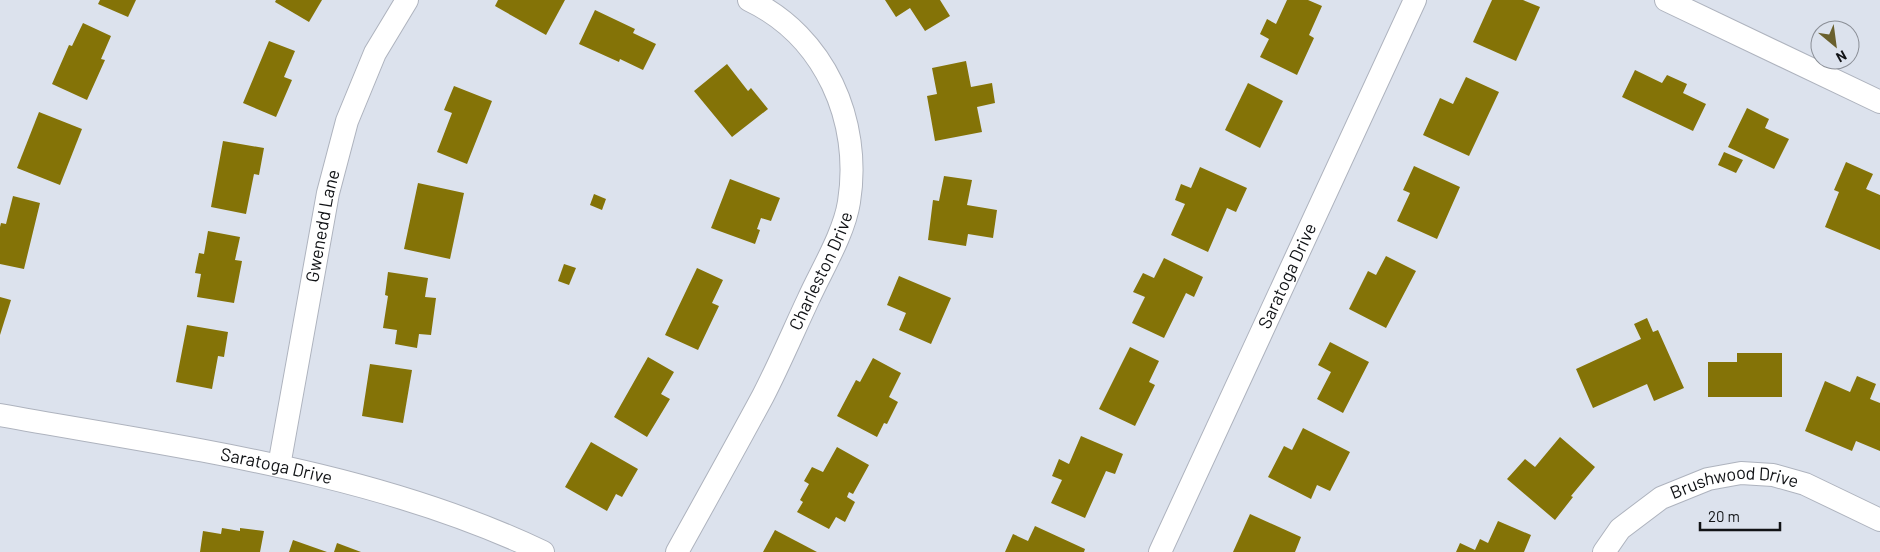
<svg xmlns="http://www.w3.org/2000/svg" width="1880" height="552" font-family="Barlow,sans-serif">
<rect width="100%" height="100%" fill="#dce2ed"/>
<g fill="#847307">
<path d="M100 0H136L128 17 98 4Z"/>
<path d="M276 0H322L309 22 275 2Z"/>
<path d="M498 0H565L546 35 495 6Z"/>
<path d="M885 0H940L950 16 925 31 910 8 896 17Z"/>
<path d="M1287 0H1308L1322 6 1309 35 1314 38 1297 75 1260 57 1269 39 1260 34 1267 19 1276 24Z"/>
<path d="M1492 0H1523L1540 7 1516 61 1473 42Z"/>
<path d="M595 10 635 29 633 33 656 44 643 70 620 59 619 62 579 44Z"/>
<path d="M83 23 111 36 101 59 105 60 87 100 52 84 69 45 72 46Z"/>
<path d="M269 41 295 51 284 77 292 80 276 117 243 103Z"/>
<path d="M966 61 971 87 992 83 995 103 977 107 982 132 935 141 927 96 937 94 932 68Z"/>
<path d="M727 64 748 91 751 88 768 109 732 137 694 91Z"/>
<path d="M1635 70 1662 83 1667 75 1687 84 1683 93 1706 104 1693 131 1622 97Z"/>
<path d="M1466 77 1499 92 1469 156 1423 135 1440 98 1453 104Z"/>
<path d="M1248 83 1283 101 1260 148 1225 130Z"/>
<path d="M454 86 492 101 467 164 437 152 452 113 444 110Z"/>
<path d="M1747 108 1769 119 1765 128 1789 139 1774 169 1728 147Z"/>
<path d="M39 112 82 129 60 185 17 168Z"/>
<path d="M223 141 264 148 259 175 254 174 246 214 211 207Z"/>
<path d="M1724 152 1743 160 1736 173 1718 165Z"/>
<path d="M1846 162 1873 174 1866 189 1880 195V250L1825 227 1839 192 1834 190Z"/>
<path d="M1414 166 1460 187 1437 239 1397 221 1410 193 1403 190Z"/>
<path d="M1200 167 1247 188 1236 212 1227 208 1208 252 1171 235 1185 204 1175 200 1181 184 1191 188Z"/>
<path d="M944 176 972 180 967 205 997 210 993 238 968 234 966 246 928 240 933 200 939 201Z"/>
<path d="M730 179 780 198 771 221 761 218 757 229 760 230 755 244 711 228Z"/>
<path d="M418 183 464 193 450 259 404 249Z"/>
<path d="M594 194 606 199 602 210 590 205Z"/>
<path d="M13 196 40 203 24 269 0 264V227L1 223 6 224Z"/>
<path d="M208 231 240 237 235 260 242 261 234 303 197 297 201 274 195 273 199 253 204 254Z"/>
<path d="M1386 256 1416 271 1386 328 1349 309 1368 271 1376 275Z"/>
<path d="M1164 258 1203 277 1194 297 1186 293 1164 338 1132 323 1145 297 1133 292 1143 273 1154 278Z"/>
<path d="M564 264 576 268 569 285 558 281Z"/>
<path d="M697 268 723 280 712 303 719 306 698 350 665 335Z"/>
<path d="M388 272 428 278 425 297 436 298 431 335 419 334 417 348 395 344 397 330 383 328 388 296 385 295Z"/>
<path d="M899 276 951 298 931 344 899 330 906 313 887 305Z"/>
<path d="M0 297 11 300 0 335Z"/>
<path d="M1647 318 1653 332 1658 330 1684 388 1654 401 1647 384 1593 408 1576 369 1641 339 1634 324Z"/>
<path d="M187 325 228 332 224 357 218 356 212 389 176 382Z"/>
<path d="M1330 342 1369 362 1343 413 1317 399 1331 372 1318 365Z"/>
<path d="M1130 347 1159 361 1149 382 1155 385 1135 426 1099 409Z"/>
<path d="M1737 353H1782V397H1708V362H1737Z"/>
<path d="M648 357 674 372 661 394 670 399 647 437 614 417Z"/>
<path d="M873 358 901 373 889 397 898 402 887 424 884 423 877 437 837 416 856 380 860 382Z"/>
<path d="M370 364 412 370 403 423 362 416Z"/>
<path d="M1857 376 1876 384 1870 399 1880 403V451L1856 441 1852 451 1805 431 1825 381 1850 392Z"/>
<path d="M1303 428 1350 452 1330 491 1317 485 1311 499 1268 477 1284 446 1292 450Z"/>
<path d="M1081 436 1123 454 1115 474 1106 471 1085 518 1051 503 1062 480 1052 476 1059 459 1069 464Z"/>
<path d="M1560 437 1595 467 1571 496 1573 497 1555 520 1507 479 1525 459 1535 467Z"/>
<path d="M591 442 638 469 622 497 616 494 607 511 565 487Z"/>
<path d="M837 447 869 465 853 494 849 492 847 497 855 502 845 522 836 517 829 529 797 512 803 502 800 500 809 484 804 481 812 467 823 472Z"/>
<path d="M1250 514 1301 537 1295 552H1233Z"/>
<path d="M1498 521 1531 535 1524 552H1456L1460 543 1475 550 1480 539 1488 543Z"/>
<path d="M1035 526 1085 549 1084 552H1005L1013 534 1028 541Z"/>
<path d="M222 528 240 531V528L264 531 260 552H200L203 531 221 534Z"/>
<path d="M775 530 817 552H763Z"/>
<path d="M293 540 327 552H289Z"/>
<path d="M337 543 361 552H334Z"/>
</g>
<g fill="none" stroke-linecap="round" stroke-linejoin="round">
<g stroke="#aeb3be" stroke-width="24">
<g id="minor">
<path d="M1666 0 1880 102"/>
<path id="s1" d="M0 415C183 448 373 471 543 552"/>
<path id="s2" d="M279 466 328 193 347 121 375 53 407 0"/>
<path id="s3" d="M677 552C706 500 735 448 763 396 779 365 793 332 808 300 821 271 844 234 849 202 862 121 825 36 749 0"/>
<path id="s4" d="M1160 552 1415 0"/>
<path id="s5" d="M1604 552 1620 529 1661 498 1708 479 1741 473 1773 475 1805 484 1880 520"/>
</g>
</g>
<use href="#minor" stroke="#fff" stroke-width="22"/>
</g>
<g text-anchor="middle" stroke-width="4.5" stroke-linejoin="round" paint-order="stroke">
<g font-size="18" fill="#111316" stroke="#dce2ed">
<text dy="6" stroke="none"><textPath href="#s2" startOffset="244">Gwenedd Lane</textPath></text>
<text dy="6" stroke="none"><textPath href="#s3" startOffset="316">Charleston Drive</textPath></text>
<text dy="6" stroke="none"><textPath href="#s4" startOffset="304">Saratoga Drive</textPath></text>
<text dy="6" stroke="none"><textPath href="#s1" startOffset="281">Saratoga Drive</textPath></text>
<text dy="6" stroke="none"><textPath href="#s5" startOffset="156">Brushwood Drive</textPath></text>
</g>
</g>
<g transform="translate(1835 45) rotate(151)"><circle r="24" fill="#dce2ed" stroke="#8b8f97"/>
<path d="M0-4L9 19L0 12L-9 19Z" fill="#6a602d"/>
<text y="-8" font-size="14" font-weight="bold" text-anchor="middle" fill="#111316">N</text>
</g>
<path d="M1700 522v8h80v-8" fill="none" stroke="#111316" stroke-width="2.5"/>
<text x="1708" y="522" font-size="15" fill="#111316" stroke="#dce2ed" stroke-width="4" paint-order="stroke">20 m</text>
</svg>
